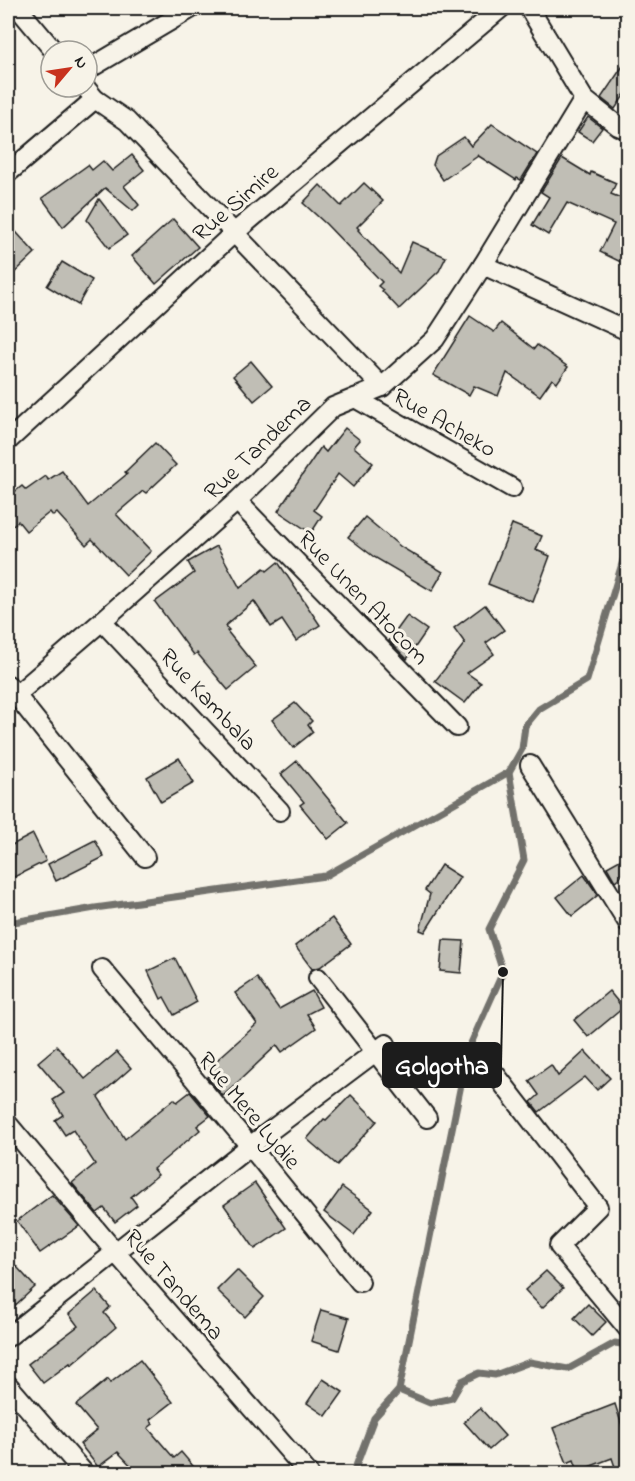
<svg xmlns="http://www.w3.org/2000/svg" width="635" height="1481" font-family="'Indie Flower',sans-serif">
<rect width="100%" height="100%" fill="#f7f3e8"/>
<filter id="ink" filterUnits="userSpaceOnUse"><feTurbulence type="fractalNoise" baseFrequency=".0167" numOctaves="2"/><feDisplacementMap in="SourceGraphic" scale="12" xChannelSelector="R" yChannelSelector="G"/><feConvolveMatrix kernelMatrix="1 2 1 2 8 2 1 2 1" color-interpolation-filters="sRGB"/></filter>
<g filter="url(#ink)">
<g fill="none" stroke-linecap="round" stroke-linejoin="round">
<g stroke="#72716c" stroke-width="7">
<path d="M8 923 95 908 325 876 509 772"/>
<path d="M399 1390 430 1403 452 1398 462 1381 479 1373 495 1375 530 1362 568 1369 615 1343 628 1345"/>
<path d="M353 1474 374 1418 399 1390 468 1050 503 972 489 929 524 860 509 772 522 749 525 726 539 709 587 680 624 557 628 550"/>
</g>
</g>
<g fill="#c0beb5" stroke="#1c1c1c" stroke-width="1.5">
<path d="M627 60V91L615 109 601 98Z"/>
<path d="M588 117 602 128 592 141 578 132Z"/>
<path d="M492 124 537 154 521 180 517 178 516 180 477 155 478 156 443 180 433 165 436 156 464 137 471 146Z"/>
<path d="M132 155 144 170 124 186 139 205 133 211 105 188 63 227 42 198 88 165 92 170 103 161 112 171Z"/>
<path d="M562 158 590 175 591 172 616 183 611 194 626 200 627 198V265L600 252 614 224 567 203 548 235 532 225 549 197 541 192Z"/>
<path d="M364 183 383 201 357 227 359 229 358 230 399 273 412 242 446 257 439 271 399 309 382 291 383 290 378 286 382 282 326 224 303 203 320 185 341 206Z"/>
<path d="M99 199 127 235 109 248 87 220Z"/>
<path d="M173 219 198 247 156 284 132 256Z"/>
<path d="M8 223 35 253 8 279Z"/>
<path d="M62 262 92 280 78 305 47 286Z"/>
<path d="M470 316 494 332 501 323 534 349 537 345 568 367 557 383 552 379 540 396 507 373 498 396 474 386 469 395 433 375Z"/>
<path d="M251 361 272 386 254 401 233 376Z"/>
<path d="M345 428 360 440 354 447 373 463 353 487 338 474 314 510 322 516 311 533 278 511 321 447 326 452Z"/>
<path d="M155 443 176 465 146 493 143 491 116 514 151 551 126 575 92 539 86 545 57 513 53 516 50 512 26 531 18 521 8 529V497L22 486 26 490 46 476 48 480 62 471 88 506 127 474 125 472Z"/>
<path d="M365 517 401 547 443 572 432 591 374 557 348 537Z"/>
<path d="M512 524 542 536 536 550 550 556 533 602 488 584Z"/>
<path d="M217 546 240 588 264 568 267 571 278 562 320 625 296 641 282 620 271 627 254 601 225 626 229 630 227 631 256 667 228 690 197 653 194 655 155 602 194 573 188 562Z"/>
<path d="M485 605 504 630 486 643 494 654 467 673 481 683 465 703 435 681 465 643 454 628Z"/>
<path d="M407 616 427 630 407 659 389 641Z"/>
<path d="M295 703 312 721 308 725 313 732 293 748 272 720Z"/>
<path d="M179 758 194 783 161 802 147 777Z"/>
<path d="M297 761 348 823 328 839 300 805 304 802 281 774Z"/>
<path d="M33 834 46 861 8 880V847Z"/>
<path d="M95 840 104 857 56 881 48 864Z"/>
<path d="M627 856V871L615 881 607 867Z"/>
<path d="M441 865 460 877 425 932 420 930 430 894 425 890Z"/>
<path d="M584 875 598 895 572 916 557 897Z"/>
<path d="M332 918 351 944 320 967 312 969 295 946Z"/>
<path d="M443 940 464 941 461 973 440 971Z"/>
<path d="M175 958 197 1002 174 1015 164 997 161 999 148 971Z"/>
<path d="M257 978 279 1009 312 991 321 1007 307 1014 316 1028 282 1052 277 1045 223 1096 207 1077 212 1073 208 1068 257 1024 235 993Z"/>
<path d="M609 991 623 1008 588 1037 574 1020Z"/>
<path d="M57 1046 85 1079 117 1052 131 1068 98 1097 125 1139 174 1099 177 1102 190 1092 210 1116 197 1126 200 1130 153 1169 158 1175 131 1197 137 1205 115 1222 104 1208 97 1213 72 1183 95 1164 73 1130 65 1135 55 1120 63 1115 53 1100 64 1093 38 1062Z"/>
<path d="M585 1051 610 1078 597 1090 585 1077 539 1112 531 1102 539 1095 529 1081 551 1065 558 1076Z"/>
<path d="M351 1095 377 1121 337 1165 307 1139 324 1119 326 1120Z"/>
<path d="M255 1183 286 1228 255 1249 224 1205Z"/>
<path d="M342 1187 373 1210 354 1235 324 1212Z"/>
<path d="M52 1195 79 1226 40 1253 17 1221Z"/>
<path d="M8 1257 35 1287 8 1312Z"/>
<path d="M237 1270 264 1297 245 1317 217 1290Z"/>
<path d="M546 1271 563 1288 542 1308 525 1290Z"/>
<path d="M96 1291 110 1307 104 1313 116 1327 71 1365 70 1363 43 1383 28 1364 78 1326 69 1314Z"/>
<path d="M588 1304 606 1322 592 1336 574 1318Z"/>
<path d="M321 1310 349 1318 339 1350 311 1341Z"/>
<path d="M140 1360 173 1402 150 1420 153 1424 148 1428 174 1458 181 1452 199 1473H138L118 1452 98 1467 80 1444 97 1430 76 1405 108 1379 110 1383Z"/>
<path d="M323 1379 343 1392 326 1416 307 1403Z"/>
<path d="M615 1404 627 1441V1473H617L612 1458 578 1471 574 1460 567 1463 553 1428Z"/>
<path d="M480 1408 505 1436 489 1450 464 1422Z"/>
</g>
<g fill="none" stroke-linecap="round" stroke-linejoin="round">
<g stroke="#1c1c1c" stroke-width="22">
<g id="minor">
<path d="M18 8 54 51"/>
<path d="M529 8 584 99 618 126 628 130"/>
<path d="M87 70 192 8"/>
<path d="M85 87 95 99 127 121 382 387"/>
<path d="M8 173 95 99"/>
<path d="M483 265 628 331"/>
<path d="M355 398 512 488"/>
<path d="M8 441 234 233 501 8"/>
<path d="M237 501 457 727"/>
<path d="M102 621 280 811"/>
<path d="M8 685 145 857"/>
<path d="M16 695 102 621 237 501 333 407 382 387 435 339 483 265 584 99"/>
<path d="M530 765 628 923"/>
<path d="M102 969 250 1146 360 1282"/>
<path d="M318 978 427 1118"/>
<path d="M496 1075 598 1207 559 1246 628 1329"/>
<path d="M8 1124 116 1253 309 1474"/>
<path d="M8 1337 250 1146 386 1044"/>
<path d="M8 1385 85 1474"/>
</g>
</g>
<use href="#minor" stroke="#f7f3e8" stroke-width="18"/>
</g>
</g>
<g text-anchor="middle" stroke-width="6" stroke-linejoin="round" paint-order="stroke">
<g font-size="24" fill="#1c1c1c" stroke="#f7f3e8">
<text transform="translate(235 202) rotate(-41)" y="8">Rue Simire</text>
<text transform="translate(445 422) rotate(30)" y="8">Rue Acheko</text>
<text transform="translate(257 447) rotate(-44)" y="8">Rue Tandema</text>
<text transform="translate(364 597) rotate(46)" y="8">Rue Unen Atocom</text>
<text transform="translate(209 699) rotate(47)" y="8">Rue Kambala</text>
<text transform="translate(250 1110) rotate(50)" y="8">Rue Mere Lydie</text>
<text transform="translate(175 1284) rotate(49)" y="8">Rue Tandema</text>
</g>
</g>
<path fill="none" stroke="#1c1c1c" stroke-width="2" d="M503 972L501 1065"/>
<circle fill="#1c1c1c" stroke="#f7f3e8" stroke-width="2" cx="503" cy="972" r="6"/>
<rect fill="#1c1c1c" stroke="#1c1c1c" stroke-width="2" x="383" y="1043" width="118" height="44" rx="6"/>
<g font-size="26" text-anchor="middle" font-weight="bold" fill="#fff">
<text x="442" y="1074">Golgotha</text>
</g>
<rect width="635" height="1481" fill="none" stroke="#f7f3e8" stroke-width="30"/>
<rect x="15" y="15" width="605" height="1451" fill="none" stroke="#1c1c1c" stroke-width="2" filter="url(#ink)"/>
<g transform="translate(69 69) rotate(61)"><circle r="28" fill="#f7f3e8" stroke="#9f9d96" stroke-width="1.5"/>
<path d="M0-4.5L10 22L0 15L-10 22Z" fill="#c8321e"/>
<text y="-9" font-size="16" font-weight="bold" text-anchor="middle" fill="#1c1c1c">N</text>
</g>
</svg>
